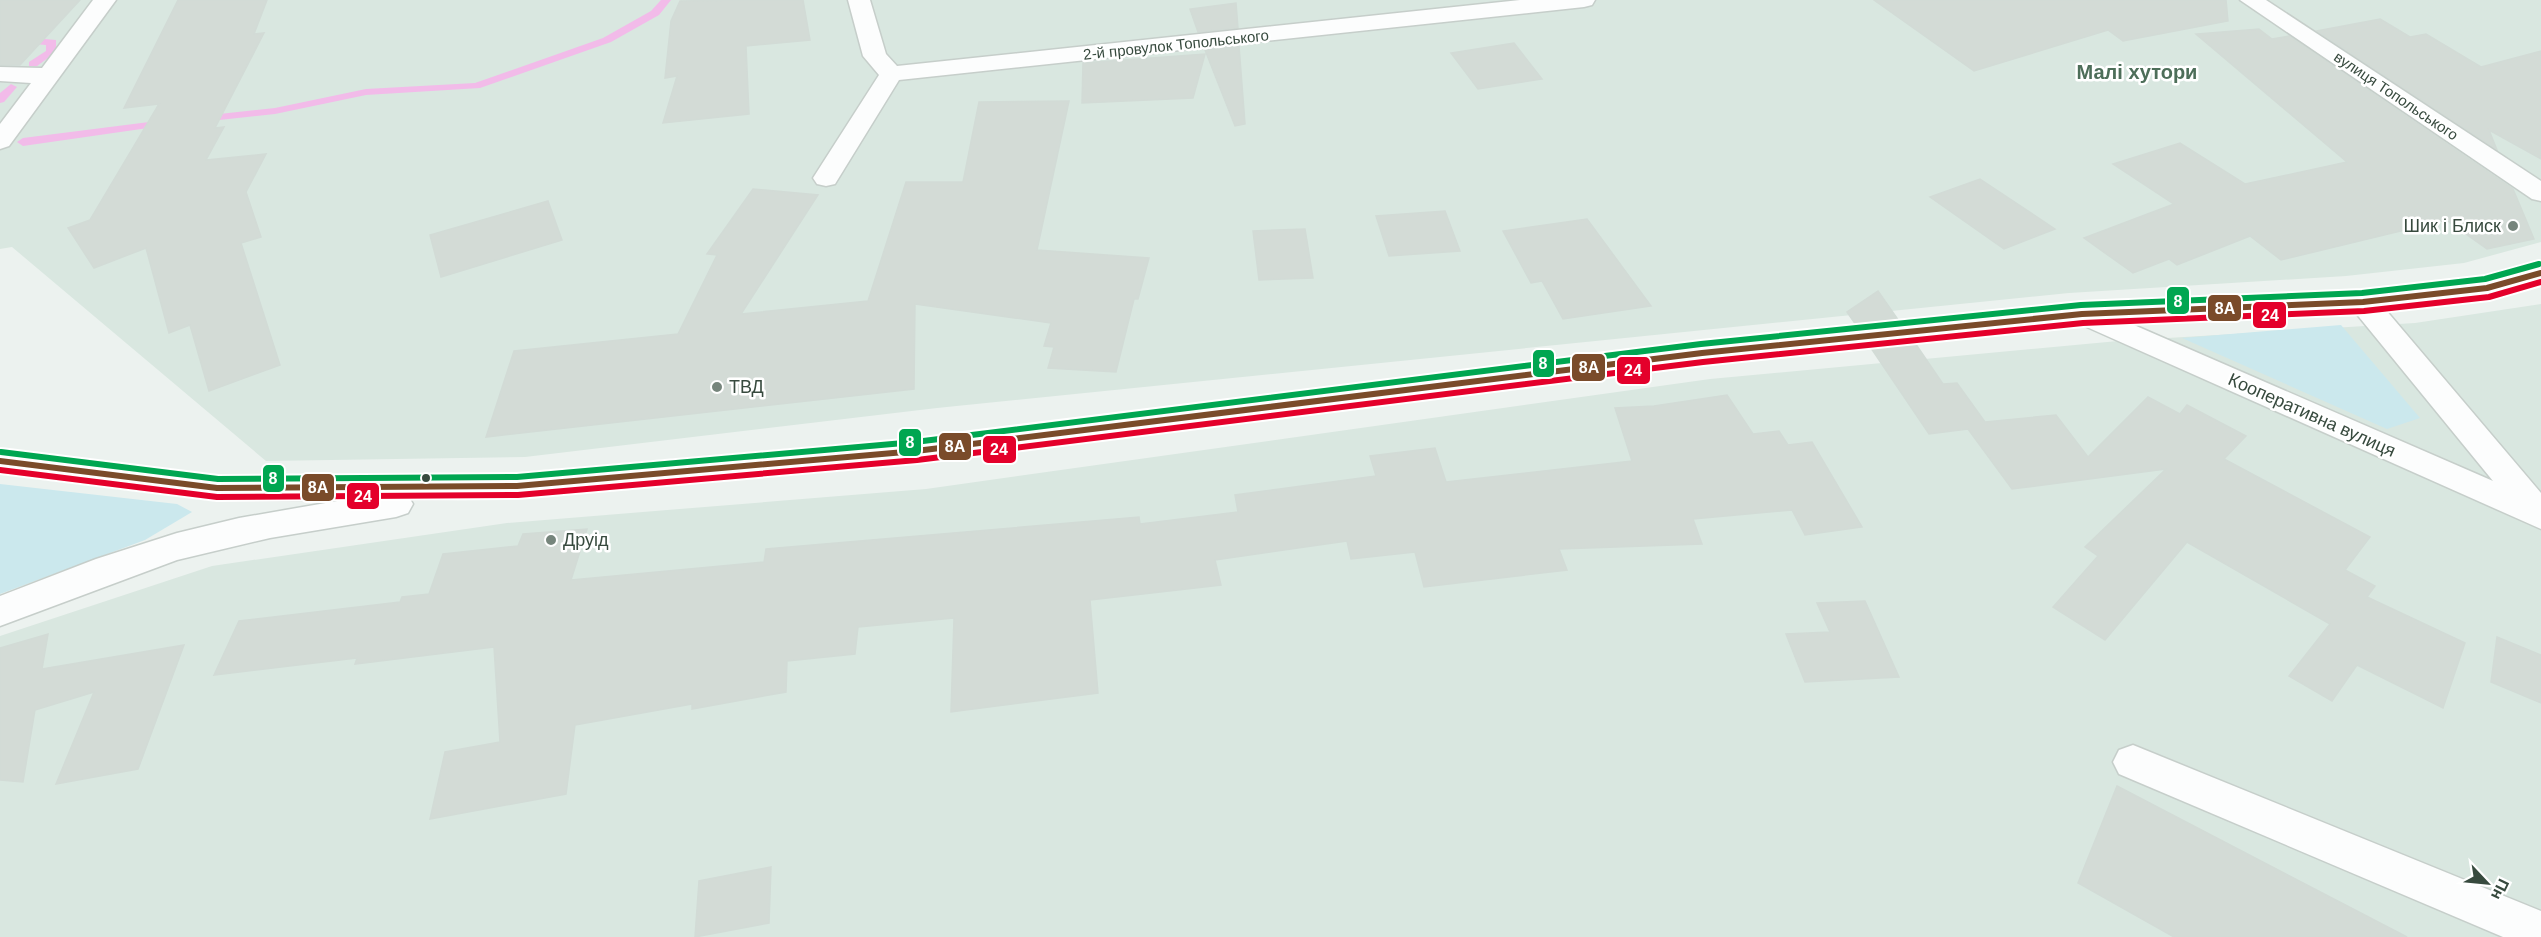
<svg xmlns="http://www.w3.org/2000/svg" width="2541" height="937" font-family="Arial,sans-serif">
<rect width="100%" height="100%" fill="#ecf2ef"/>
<g fill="#d9e7e0">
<path d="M0 0H2541V242L2464 263 2346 276 2069 293 937 408 525 457 266 461 12 247 0 249Z"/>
<path d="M2541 304V937H0V636L212 566 507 523 926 489 1710 379 2118 341 2415 323Z"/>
</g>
<g fill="#cbe8ed">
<path d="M2341 325 2420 418 2387 429 2182 338Z"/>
<path d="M0 484 177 504 192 512 145 540 0 594Z"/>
</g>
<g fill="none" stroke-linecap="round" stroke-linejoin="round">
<g fill="#f2bbe9" fill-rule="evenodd">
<path d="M661 0H671L659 15 611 42 480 88 366 95 275 114 201 122 195 119 201 116 275 108 366 89 475 83 603 38 651 11Z"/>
<path d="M0 35 56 40V52L37 66H29V62L46 51V45L0 41Z"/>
<path d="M11 84 17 87 4 102 0 103V93Z"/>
<path d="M165 120 169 121V125L23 146 17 142 23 138Z"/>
</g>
</g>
<g fill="#d3dbd6" stroke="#d2dbd6" stroke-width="1.5">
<path d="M0 0H80L20 65H0Z"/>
<path d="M178 0H267L254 34 264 33 215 128 224 127 206 160 266 154 246 192 261 237 241 243 280 365 209 391 190 325 169 333 146 248 94 268 68 228 90 220 159 104 124 108Z"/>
<path d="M739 0H803L810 40 746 46 749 114 663 123 677 76 665 78 671 21 680 1Z"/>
<path d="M1874 0H2226L2228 21 2123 41 2108 30 1974 71Z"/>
<path d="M1236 3 1238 28 1198 32 1190 9Z"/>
<path d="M2380 19 2410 37 2426 34 2481 67 2541 51V159L2489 130 2497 150 2317 31Z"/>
<path d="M2259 29 2272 39 2289 36 2513 189 2534 239 2487 249 2446 220 2281 260 2250 236 2177 265 2169 259 2133 273 2084 238 2174 204 2113 164 2180 143 2245 184 2347 162 2196 34Z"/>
<path d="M1514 43 1542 79 1478 89 1451 53Z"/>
<path d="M1239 46 1245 124 1235 126 1205 50Z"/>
<path d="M1205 54 1193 98 1082 103 1083 63Z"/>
<path d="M1069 101 1037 250 1149 258 1138 299H1134L1116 372 1048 368 1054 347 1044 346 1051 323 915 304 914 389 486 437 514 351 678 334 717 255 707 254 753 189 818 195 741 314 868 301 906 182H963L979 102Z"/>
<path d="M1980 179 2055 229 2004 249 1930 197Z"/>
<path d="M548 201 562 240 441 277 430 235Z"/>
<path d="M1445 211 1460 251 1389 256 1376 216Z"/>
<path d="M1587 219 1651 306 1563 319 1542 281 1531 283 1503 231Z"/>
<path d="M1305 229 1313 278 1259 280 1253 231Z"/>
<path d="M1878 291 1899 321 1856 325 1847 312Z"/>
<path d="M1915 343 1943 384 1957 383 1985 422 2056 415 2088 457 2148 397 2180 414 2187 405 2246 436 2224 459 2370 537 2345 570 2375 586 2367 597 2465 643 2443 708 2357 665 2332 701 2289 676 2330 624 2187 542 2105 640 2053 607 2098 556 2085 547 2166 469 2012 489 1968 429 1929 434 1871 348Z"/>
<path d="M1727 395 1753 434 1779 431 1788 445 1812 442 1862 527 1805 535 1792 510 1693 519 1702 544 1559 549 1567 570 1424 587 1415 552 1351 559 1347 541 1215 560 1221 585 1090 600 1098 693 951 712 954 618 858 627 855 654 787 661 786 692 692 709V704L575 725 566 794 430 819 445 752 500 742 494 647 355 664 357 658 214 675 239 621 400 602 402 597 429 594 443 554 518 546 523 534 587 529 571 580 764 562 766 549 1139 517 1140 524 1238 512 1235 495 1376 476 1370 456 1435 448 1446 482 1632 461 1615 408 1654 406Z"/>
<path d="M1865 601 1899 677 1805 682 1786 634 1830 632 1817 603Z"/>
<path d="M48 634 42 669 184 645 138 769 56 784 94 692 35 710 23 782 0 780V648Z"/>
<path d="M2497 637 2541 655V703L2491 682Z"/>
<path d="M2117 786 2407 937H2174L2078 883Z"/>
<path d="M771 867 769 923 695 937 699 881Z"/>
</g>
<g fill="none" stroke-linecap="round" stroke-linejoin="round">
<g stroke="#c6ceca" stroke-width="3">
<g id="minor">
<path d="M93 0H116L9 146 0 149V124L31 83 0 81V67L42 68Z"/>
<path d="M848 0H870L886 54 897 66 1520 0H1595L1592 5 1584 7 899 80 835 184 826 186 817 184 813 178 879 75 863 56Z"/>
<path d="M2240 0H2266L2541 181V201L2532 199Z"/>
<path d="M2541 264V282L2487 297 2385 309 2541 493V529L2080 324 1702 363 916 463 517 498 410 499 413 504 408 513 396 517 270 538 177 560 0 626V596L96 559 177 533 239 518 343 500H217L0 473V449L217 476 517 474 916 439 1702 343 2082 304 2363 293 2486 279ZM2355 312 2493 481 2127 322Z"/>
<path d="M2133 745 2541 911V937H2503L2119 774 2113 762 2119 750Z"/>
</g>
</g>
<use href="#minor" fill="#fcfdfd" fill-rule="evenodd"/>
<g stroke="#fff" stroke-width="10">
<path id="bus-1" d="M0 461 217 488 517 486 916 451 1702 353 2082 314 2363 302 2487 288 2541 273"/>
</g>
<g stroke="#fff" stroke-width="10">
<path id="bus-2" d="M0 470 217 497 518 495 917 460 1703 362 2083 323 2364 311 2489 297 2541 282"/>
</g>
<g stroke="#fff" stroke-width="10">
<path id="bus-3" d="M1 452 218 479 517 477 915 442 1701 344 2081 305 2362 293 2485 279 2539 264"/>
</g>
<use href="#bus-1" stroke="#7a4b2a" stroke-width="6"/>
<use href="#bus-2" stroke="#e4002b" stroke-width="6"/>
<use href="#bus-3" stroke="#00a651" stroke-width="6"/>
</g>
<g fill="#76857c" stroke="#fff" stroke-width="2">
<circle cx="2513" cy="226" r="6"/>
<circle cx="717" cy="387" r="6"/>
<circle cx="551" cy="540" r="6"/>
</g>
<circle fill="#374a3e" stroke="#fff" stroke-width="2" cx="426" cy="478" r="5"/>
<g text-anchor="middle" stroke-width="5" stroke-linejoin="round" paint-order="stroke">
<g font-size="15" fill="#374a3e" stroke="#fff">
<text transform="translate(1176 45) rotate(-6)" y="5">2-й провулок Топольського</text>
<text transform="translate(2396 96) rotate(34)" y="5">вулиця Топольського</text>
</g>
<g font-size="18" fill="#374a3e" stroke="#fff" text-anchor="start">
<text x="2501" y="232" text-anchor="end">Шик і Блиск</text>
<text x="729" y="393">ТВД</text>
<text x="563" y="546">Друід</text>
</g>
<g font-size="18" fill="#374a3e" stroke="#fff">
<text transform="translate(2312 415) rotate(24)" y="6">Кооперативна вулиця</text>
</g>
<g font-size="20" font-weight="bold" fill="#4d6e59" stroke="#fff">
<text x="2137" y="79">Малі хутори</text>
</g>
</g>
<g stroke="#fff" stroke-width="2">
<rect x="2166" y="286" width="24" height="29" rx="6" fill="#00a651"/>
<rect x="2207" y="294" width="35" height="28" rx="6" fill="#7a4b2a"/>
<rect x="2252" y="301" width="35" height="28" rx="6" fill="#e4002b"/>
<rect x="1532" y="349" width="23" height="29" rx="6" fill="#00a651"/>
<rect x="1571" y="353" width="35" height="29" rx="6" fill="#7a4b2a"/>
<rect x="1616" y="356" width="35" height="29" rx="6" fill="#e4002b"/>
<rect x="898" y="428" width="24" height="29" rx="6" fill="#00a651"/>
<rect x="938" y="432" width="34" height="29" rx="6" fill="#7a4b2a"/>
<rect x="982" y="435" width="35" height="29" rx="6" fill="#e4002b"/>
<rect x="262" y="464" width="23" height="29" rx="6" fill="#00a651"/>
<rect x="301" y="473" width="34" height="29" rx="6" fill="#7a4b2a"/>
<rect x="346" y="482" width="34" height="28" rx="6" fill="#e4002b"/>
</g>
<g font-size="16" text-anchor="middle" font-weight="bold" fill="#fff">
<text x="2178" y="307">8</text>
<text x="2225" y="314">8А</text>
<text x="2270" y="321">24</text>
<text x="1543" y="369">8</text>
<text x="1589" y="373">8А</text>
<text x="1633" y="376">24</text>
<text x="910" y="448">8</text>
<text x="955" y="452">8А</text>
<text x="999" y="455">24</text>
<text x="273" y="484">8</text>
<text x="318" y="493">8А</text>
<text x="363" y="502">24</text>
</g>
<g transform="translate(2487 883) rotate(116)" stroke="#ffffff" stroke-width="4.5" paint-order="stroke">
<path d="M0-4.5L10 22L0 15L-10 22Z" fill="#374a3e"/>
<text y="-9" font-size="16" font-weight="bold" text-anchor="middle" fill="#374a3e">Пн</text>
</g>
</svg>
